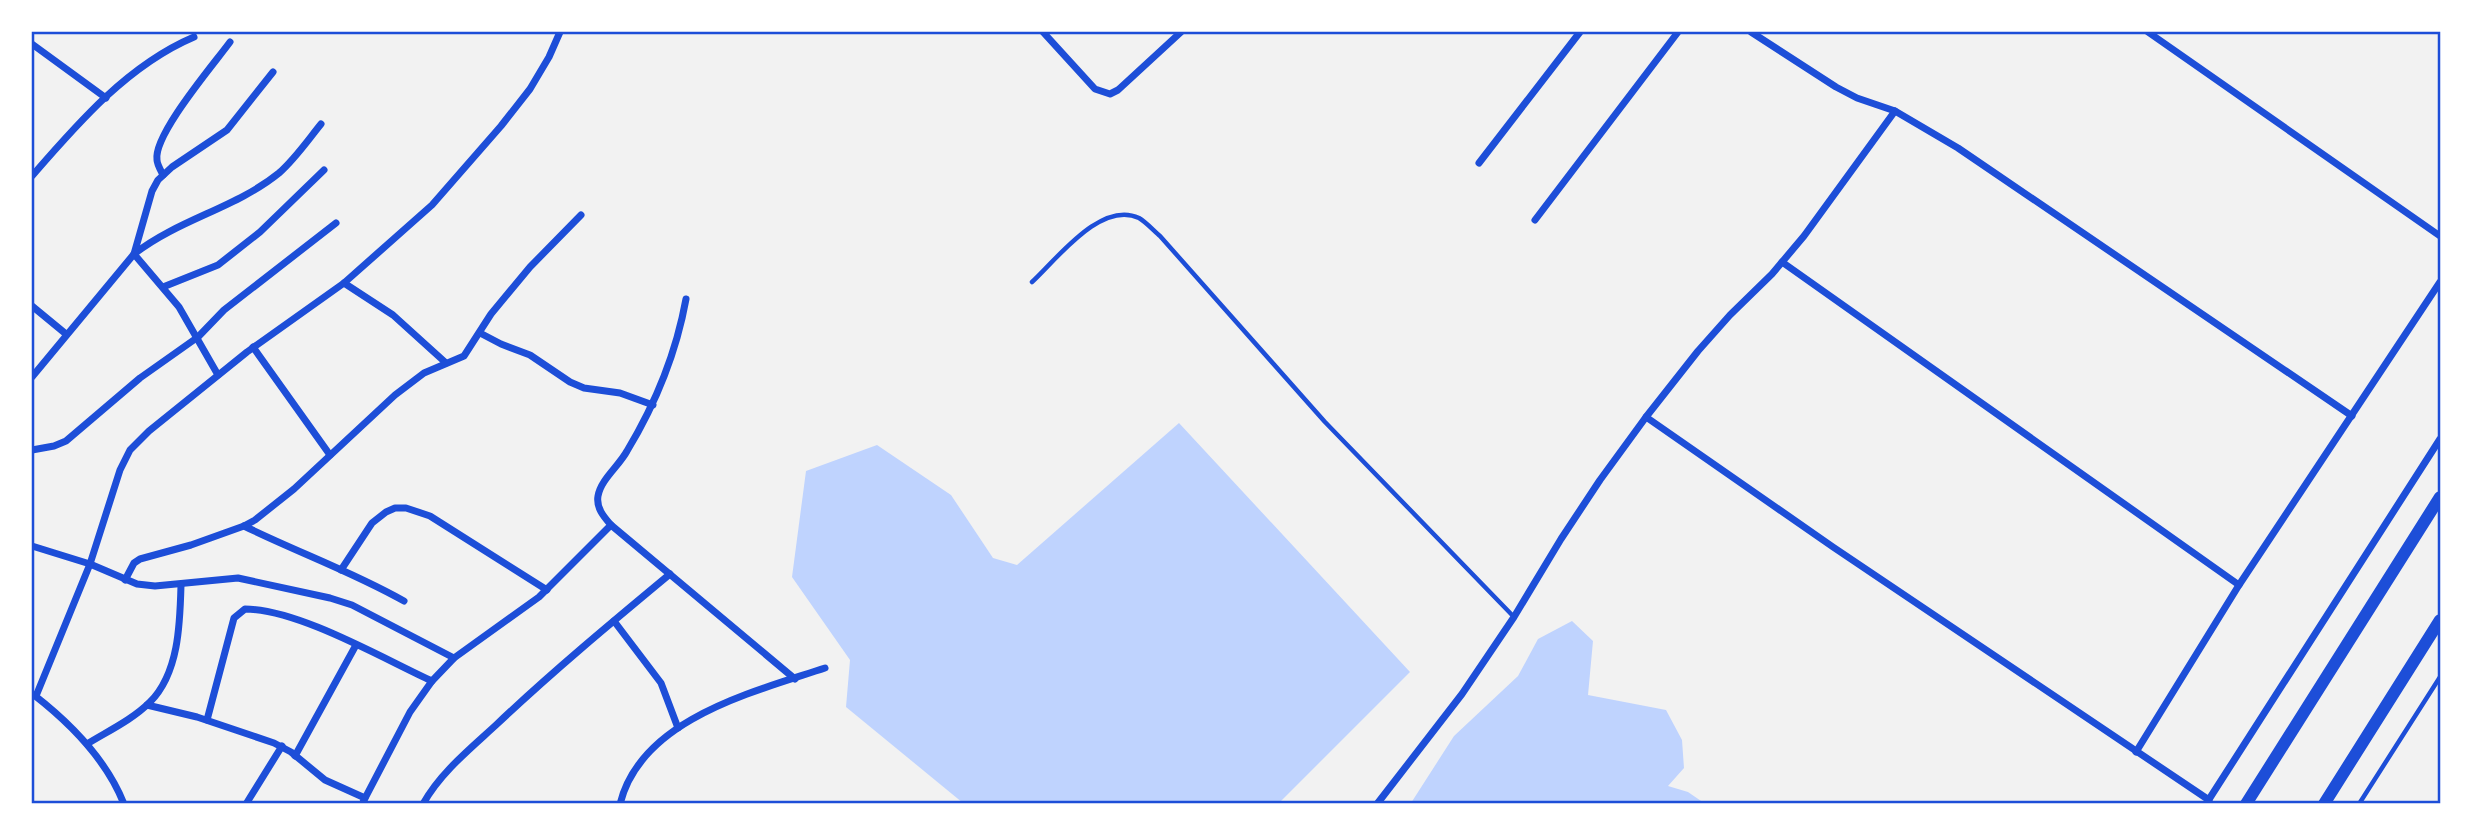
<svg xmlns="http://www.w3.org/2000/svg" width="2472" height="835" font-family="Raleway,sans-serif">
<rect width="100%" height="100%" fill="#f2f2f2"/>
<g fill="#bfd3fe">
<path d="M1179 423 1410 672 1279 803H963L846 707 850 660 792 577 806 471 877 445 951 495 993 558 1017 565Z"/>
<path d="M1572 621 1593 641 1588 695 1666 710 1682 740 1684 768 1668 786 1688 792 1704 803H1411L1454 736 1518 676 1538 639Z"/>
</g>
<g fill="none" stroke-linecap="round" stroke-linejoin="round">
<g stroke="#1d4ed8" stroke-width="4.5">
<path d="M1032 282C1057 259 1101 200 1139 218 1146 222 1154 231 1160 236L1325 422 1514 617"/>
<path d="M2359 804 2440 677"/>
</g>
<g stroke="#1d4ed8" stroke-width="7">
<path d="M1043 32 1095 89 1110 94 1118 90 1181 32"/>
<path d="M1751 32 1836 87 1857 98 1895 111 1958 148 2352 416"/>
<path d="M2148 32 2440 236"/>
<path d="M32 44 106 98"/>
<path d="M1479 163 1580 32"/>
<path d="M163 175C161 171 157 164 157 160 153 135 214 64 230 42"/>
<path d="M32 176C78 123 128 65 194 37"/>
<path d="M1535 220 1678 32"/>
<path d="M1782 262 2239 585"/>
<path d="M344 283 393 315 446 363"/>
<path d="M163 287 218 265 260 232 324 170"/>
<path d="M686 299C676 354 656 403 627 451 619 466 601 479 598 496 596 508 604 517 611 525L795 679"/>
<path d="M32 306 66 334"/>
<path d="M480 333 501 344 530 355 570 382 584 388 620 393 653 405"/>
<path d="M253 347 330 455"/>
<path d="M218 375 179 307 134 254C179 219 236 208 279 173 295 159 308 140 321 124"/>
<path d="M32 377 134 254 152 191 158 180 172 167 227 130 273 72"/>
<path d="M1646 417 1833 547 2209 800"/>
<path d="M32 450 54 446 66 441 140 378 198 337 224 310 336 223"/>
<path d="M244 526C297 552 353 572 404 601"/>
<path d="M32 546 90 564 137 584 155 586 238 578 330 598 352 605 454 658"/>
<path d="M341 570 372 523 386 512 395 508H406L430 516 547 590"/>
<path d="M125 580 134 563 140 559 191 545 244 526 255 520 294 489 395 395 424 373 464 356 491 314 530 267 581 215"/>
<path d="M614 621 661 683 678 728"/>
<path d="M34 695C70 723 107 761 124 804"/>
<path d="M36 696 90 564 120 470 130 450 149 431 247 352 344 283 432 205 501 126 530 89 549 57 560 32"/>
<path d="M147 705 197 717 274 743 291 752 325 780 365 798"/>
<path d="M207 720 234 618 245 609C298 609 382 658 432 681"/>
<path d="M87 744C108 731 132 720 150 702 179 673 180 623 181 585"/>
<path d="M2136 752 2239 585 2440 282"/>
<path d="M295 756 356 645"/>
<path d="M246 804 282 746"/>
<path d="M362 804 410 712 432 681 454 658 539 597 611 525"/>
<path d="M423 804C440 773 471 748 496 725 552 672 611 623 670 574"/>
<path d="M620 804C641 719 753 692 825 668"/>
<path d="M1377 804 1462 694 1514 617 1561 539 1600 480 1646 417 1698 351 1730 315 1772 274 1804 236 1895 111"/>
<path d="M2206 804 2440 439"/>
</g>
<g stroke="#1d4ed8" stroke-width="12">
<path d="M2246 804 2440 497"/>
<path d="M2324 804 2440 620"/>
</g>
</g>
<rect width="2472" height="835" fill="none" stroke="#ffffff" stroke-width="66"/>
<rect x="33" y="33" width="2406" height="769" fill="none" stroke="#1d4ed8" stroke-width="2.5"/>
</svg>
